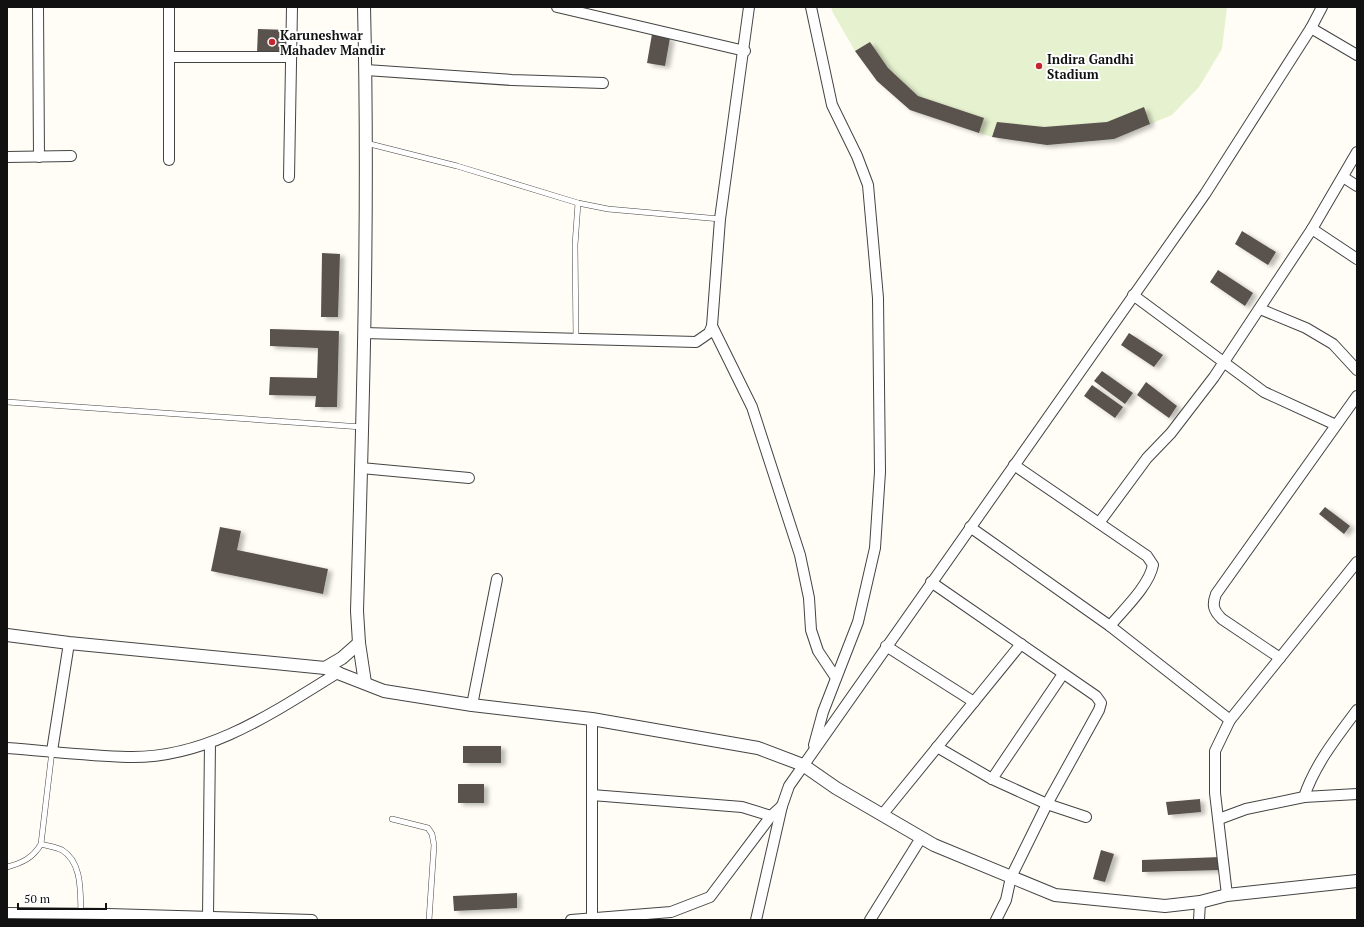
<svg xmlns="http://www.w3.org/2000/svg" width="1364" height="927" font-family="'PT Serif',serif">
<defs>
<filter id="shadow"><feDropShadow dx="4.5" dy="2.5" stdDeviation="2" flood-color="#0004"/></filter>
</defs>
<rect width="100%" height="100%" fill="#fffdf5"/>
<path fill="#e6f2cf" d="M831 7H1227L1222 49 1199 87 1172 115 1114 139 1047 145 992 137 910 110 877 81 855 51 833 13Z"/>
<g fill="#5a524d" filter="url(#shadow)">
<path d="M258 29 288 30 287 54 257 53Z"/>
<path d="M652 34 670 38 665 66 647 63Z"/>
<path d="M870 42 888 68 918 96 984 118 979 133 910 110 877 81 855 51Z"/>
<path d="M1144 107 1150 124 1114 139 1047 145 992 137 997 122 1044 127 1107 122Z"/>
<path d="M1242 231 1276 252 1268 265 1235 244Z"/>
<path d="M322 253 340 254 338 317H321Z"/>
<path d="M1218 270 1253 293 1245 306 1210 282Z"/>
<path d="M270 329 339 331 337 407H315L316 396 269 395 270 377 317 378 318 348 270 346Z"/>
<path d="M1129 333 1163 355 1154 367 1121 345Z"/>
<path d="M1102 371 1133 393 1125 404 1094 381Z"/>
<path d="M1146 382 1177 406 1169 418 1137 395Z"/>
<path d="M1092 385 1123 407 1115 418 1084 396Z"/>
<path d="M1325 507 1350 526 1344 534 1319 514Z"/>
<path d="M220 527 241 531 237 550 328 569 323 594 211 571Z"/>
<rect x="463" y="746" width="38" height="17"/>
<rect x="458" y="784" width="26" height="19"/>
<path d="M1200 799 1201 812 1168 815 1166 802Z"/>
<path d="M1101 850 1114 854 1105 882 1093 879Z"/>
<path d="M1221 857V870L1142 872V860Z"/>
<path d="M517 893V908L454 911 453 896Z"/>
</g>
<g fill="none" stroke-linecap="round" stroke-linejoin="round">
<g stroke="#444" stroke-width="6">
<g id="service">
<path d="M366 143 457 166 578 203 608 209 720 219"/>
<path d="M576 339 575 245 578 203"/>
<path d="M7 402 362 427"/>
<path d="M392 819 428 828 432 834 434 845 429 920"/>
<path d="M41 844C47 846 56 847 62 850 83 863 80 893 81 914"/>
<path d="M7 867C22 863 33 858 41 844L52 751"/>
</g>
</g>
<g stroke="#444" stroke-width="12">
<g id="minor">
<path d="M38 7 39 157"/>
<path d="M557 7 745 51"/>
<path d="M811 7 832 105 857 156 868 185 878 298 880 472 875 548 858 622 823 712 814 745"/>
<path d="M1311 28 1357 55"/>
<path d="M170 57H290"/>
<path d="M366 70 512 80 603 83"/>
<path d="M7 157 71 156"/>
<path d="M169 160V7"/>
<path d="M289 177 292 7"/>
<path d="M1343 177 1357 186"/>
<path d="M1312 229 1357 259"/>
<path d="M1133 295 1264 392 1336 425"/>
<path d="M1260 309 1306 328 1333 344 1357 370"/>
<path d="M712 326 752 407 800 555 809 598 811 630 818 651 836 678"/>
<path d="M364 333 696 342 709 333 712 326 720 219 749 7"/>
<path d="M1014 465 1147 556 1153 565C1149 586 1123 610 1110 626"/>
<path d="M361 468 469 478"/>
<path d="M1099 523 1147 458 1171 433 1214 377 1312 229 1357 152"/>
<path d="M970 527 1110 626 1230 720"/>
<path d="M931 582 1096 696 1101 703 1099 710 1047 804 1011 877 1006 900 996 920"/>
<path d="M886 646 974 702"/>
<path d="M1280 658 1222 619C1213 610 1212 605 1216 594L1357 396"/>
<path d="M472 705 497 579"/>
<path d="M937 747 992 779 1047 804 1086 817"/>
<path d="M7 748C47 751 88 756 128 757 207 759 274 712 339 672"/>
<path d="M52 751 69 643"/>
<path d="M992 779 1063 674"/>
<path d="M592 795 742 807 771 816"/>
<path d="M1304 797C1315 764 1337 737 1357 710"/>
<path d="M882 815 1021 644"/>
<path d="M1219 819 1246 809 1304 797 1357 794"/>
<path d="M1227 895 1215 793V751L1230 720 1357 562"/>
<path d="M7 913 108 914 312 920"/>
<path d="M208 917 210 743"/>
<path d="M592 918V719"/>
<path d="M571 920 671 912 710 897 771 816 782 806"/>
<path d="M756 920 782 806 789 786 1205 194 1311 28 1322 7"/>
<path d="M870 920 921 838"/>
<path d="M1199 920 1200 902"/>
</g>
</g>
<g stroke="#444" stroke-width="14">
<g id="tertiary">
<path d="M364 7C369 208 363 410 357 611L359 643 365 683"/>
<path d="M7 635 69 643 325 668 384 691 472 705 592 719 758 748 803 765 836 788 934 845 1055 895 1165 906 1200 902 1227 895 1357 881"/>
<path d="M325 668 342 658 359 643"/>
</g>
</g>
<use href="#service" stroke="#fff" stroke-width="5"/>
<use href="#minor" stroke="#fff" stroke-width="10"/>
<use href="#tertiary" stroke="#fff" stroke-width="12"/>
</g>
<g fill="#c4262e" stroke="#fff" stroke-width="1.5">
<circle cx="272" cy="42" r="4"/>
<circle cx="1039" cy="66" r="4"/>
</g>
<g text-anchor="middle" stroke-width="4" stroke-linejoin="round" paint-order="stroke">
<g font-size="13" font-weight="bold" fill="#111" stroke="#fff" text-anchor="start">
<text x="280" y="40">Karuneshwar<tspan x="280" dy="15">Mahadev Mandir</tspan></text>
<text x="1047" y="64">Indira Gandhi<tspan x="1047" dy="15">Stadium</tspan></text>
</g>
</g>
<rect width="1364" height="927" fill="none" stroke="#111111" stroke-width="16"/>
<path d="M18 903v6h88v-6" fill="none" stroke="#111111" stroke-width="2"/>
<text x="24" y="903" font-size="12" fill="#111111" stroke="#ffffff" stroke-width="3" paint-order="stroke">50 m</text>
</svg>
